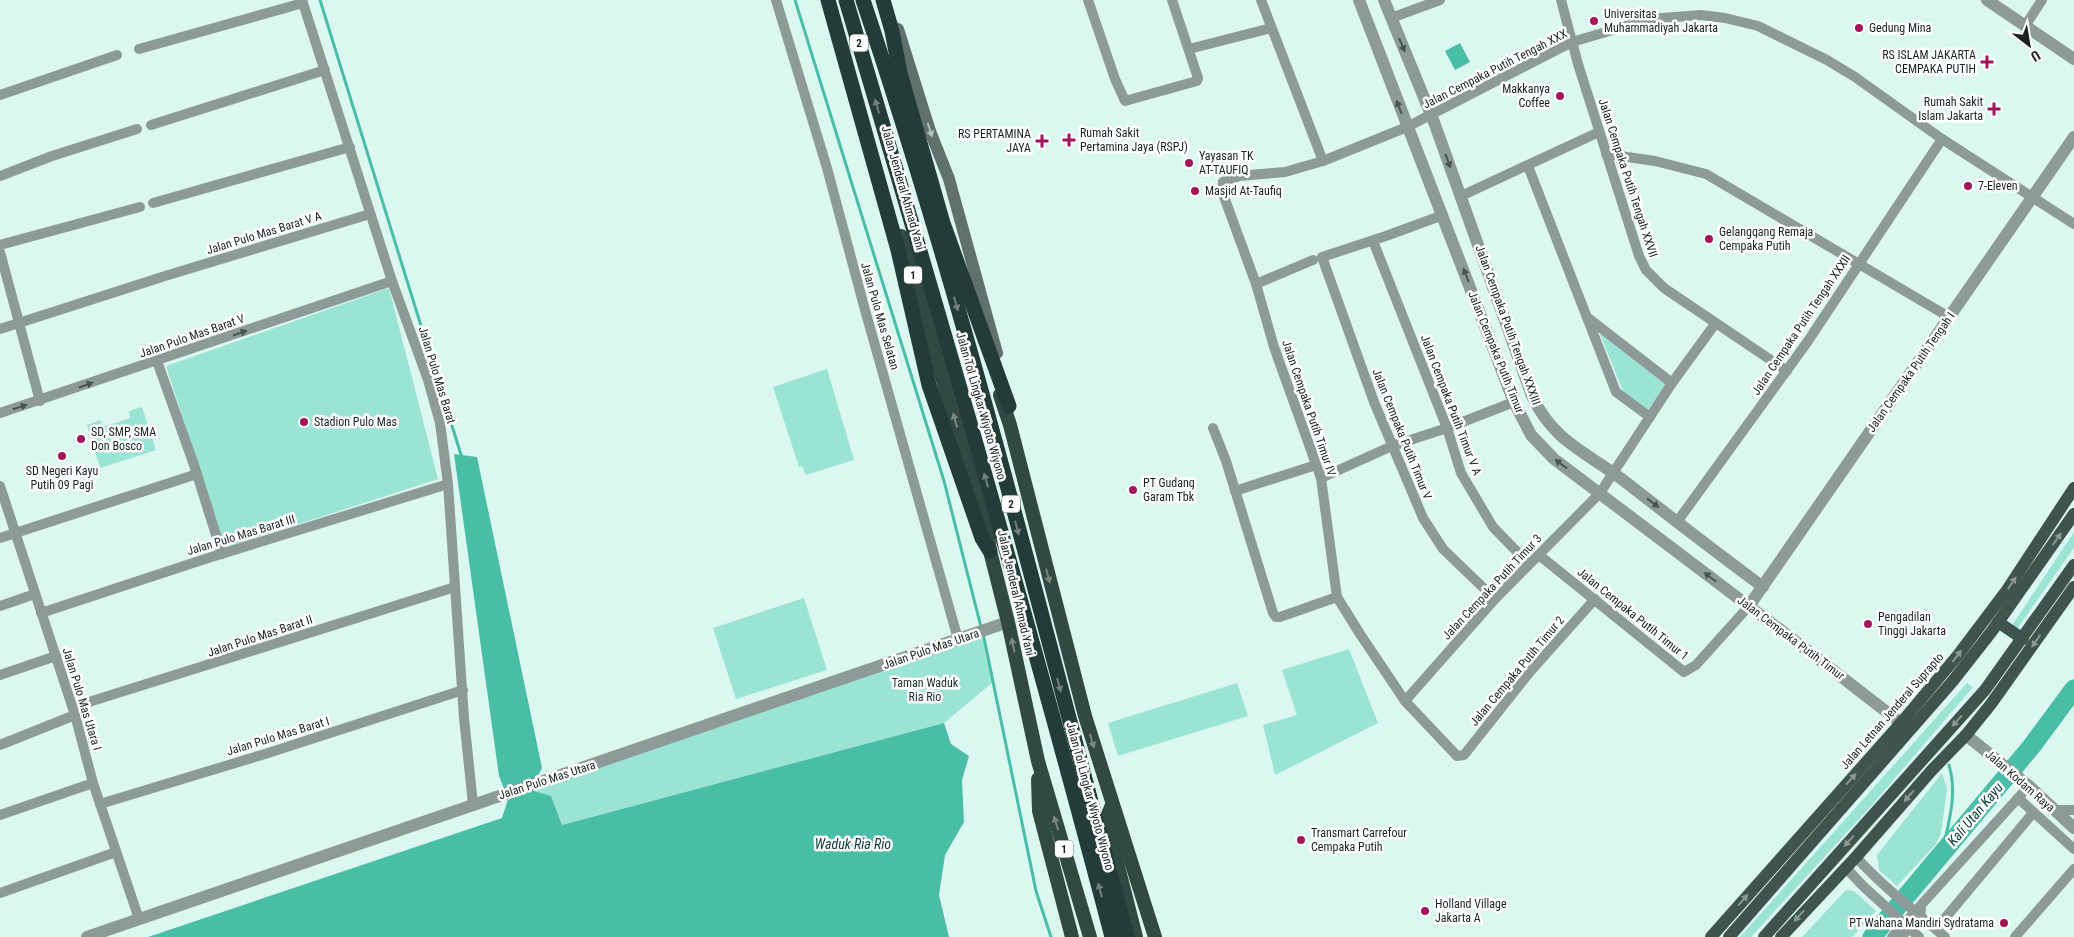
<svg xmlns="http://www.w3.org/2000/svg" width="2074" height="937" font-family="'Roboto Condensed',sans-serif">
<rect width="100%" height="100%" fill="#dbf8f0"/>
<g fill="#9be3d2">
<path d="M389 288 438 479 225 548 166 366Z"/>
<path d="M1600 334 1666 384 1648 409 1623 391Z"/>
<path d="M827 369 854 460 806 475 802 466 799 467 773 387Z"/>
<path d="M142 407 156 450 100 468 87 425 100 420 103 427 130 418 129 411Z"/>
<path d="M2074 532V548L2014 633 2009 630Z"/>
<path d="M804 598 827 670 736 699 713 628Z"/>
<path d="M982 631 993 682 944 723 562 825 551 796 531 790Z"/>
<path d="M1349 649 1378 723 1275 775 1263 725 1297 715 1282 670Z"/>
<path d="M1237 683 1248 716 1118 756 1108 723Z"/>
<path d="M1967 683 1973 687 1872 805 1751 937H1740Z"/>
<path d="M1942 773 1947 789 1941 833 1936 844 1897 886 1879 870 1877 855Z"/>
<path d="M1846 890 1854 891 1876 911 1852 937H1802Z"/>
</g>
<g fill="#4abda7">
<path d="M1460 43 1470 62 1455 70 1445 51Z"/>
<path d="M454 454 477 457 542 768 531 790 551 796 562 825 944 723 951 744 969 756 962 780 964 822 945 855 939 895 949 937H148L502 818 508 799 499 776Z"/>
</g>
<g fill="none" stroke-linecap="round" stroke-linejoin="round">
<g stroke="#4abda7" stroke-width="3">
<path d="M320 0 462 458"/>
<path d="M795 0 944 481 981 627"/>
<path d="M983 633 1036 891 1051 937"/>
<path d="M1942 853C1948 824 1958 795 1949 765"/>
</g>
<path stroke="#4abda7" stroke-width="19" d="M1872 937 2031 747 2074 689"/>
<g stroke="#8e9a97" stroke-width="10">
<path d="M302 0 392 281 428 380 440 423 448 484 464 718 473 804"/>
<path d="M776 0 827 168 865 310 958 639"/>
<path d="M1088 0 1115 79 1125 101 1197 81 1198 78 1172 0"/>
<path d="M1261 0 1323 161"/>
<path d="M1561 0 1578 64 1639 256 1646 270 1664 288 1787 371"/>
<path d="M1391 18 1440 0"/>
<path d="M2025 26 2042 0"/>
<path d="M139 49 303 3"/>
<path d="M1189 49 1271 28"/>
<path d="M0 95 117 55"/>
<path d="M151 125 325 70"/>
<path d="M1606 154 1655 161 1706 174 1949 317"/>
<path d="M1528 166 1616 392 1650 417"/>
<path d="M0 176 52 156 137 129"/>
<path d="M1461 196 1599 132"/>
<path d="M153 203 350 147"/>
<path d="M1443 215 1386 236 1322 257 1374 402 1423 518 1443 549 1495 599"/>
<path d="M1373 241 1447 428 1461 473 1493 527 1529 564"/>
<path d="M0 245 140 207"/>
<path d="M0 252 40 401"/>
<path d="M165 276 370 214"/>
<path d="M1256 284 1313 260"/>
<path d="M1588 318 1672 383"/>
<path d="M0 329 162 277"/>
<path d="M157 361 194 465 222 554"/>
<path d="M0 413 392 281"/>
<path d="M1213 428 1226 461 1273 613 1276 617H1280L1337 597"/>
<path d="M1321 478 1392 446 1447 428 1514 402"/>
<path d="M0 486 75 715 93 783 139 919"/>
<path d="M1235 491 1316 465"/>
<path d="M1677 522 1808 341 1942 139"/>
<path d="M0 538 197 474"/>
<path d="M1539 555 1684 672 1696 665 1749 606"/>
<path d="M1595 599 1529 673 1464 755 1457 756 1405 701 1360 634 1337 597 1321 478 1274 347 1256 284 1223 194V182L1239 176 1285 172 1323 161 1407 127 1572 42 1650 19 1701 15 1725 18 1758 26 1827 60 1855 77 1942 139 2074 224"/>
<path d="M0 606 35 594"/>
<path d="M41 613 205 559 448 484"/>
<path d="M0 675 56 656"/>
<path d="M1405 701 1495 599 1600 493 1672 383 1715 324"/>
<path d="M73 707 455 587"/>
<path d="M0 745 75 715"/>
<path d="M2018 798 2074 849"/>
<path d="M100 804 265 754 463 690"/>
<path d="M2054 810H2074"/>
<path d="M0 815 93 783"/>
<path d="M1856 857C1883 887 1915 911 1945 937"/>
<path d="M1845 867 1863 886 1919 937"/>
<path d="M0 893 116 852"/>
<path d="M1936 929 2033 813"/>
<path d="M1892 937 2029 786"/>
<path d="M1901 937 1920 916 1921 910"/>
<path d="M2015 937 2074 869"/>
</g>
<g stroke="#8e9a97" stroke-width="12">
<path d="M1359 0 1514 402 1531 435 1554 459 1799 644 1901 723"/>
<path d="M1384 0 1434 122 1532 396C1554 442 1585 451 1623 480 1669 516 1716 552 1763 587"/>
<path d="M1987 0 2074 59"/>
<path d="M1749 606 2074 137"/>
<path d="M1966 735 2029 786 2074 828"/>
<path d="M87 937 1008 622"/>
</g>
<path stroke="#60716d" stroke-width="12" d="M898 29 930 131 949 179 997 353"/>
<g stroke="#3f544f" stroke-width="12">
<path d="M1998 622 2023 639"/>
<path d="M1711 937 1901 723 1958 655 2007 590 2074 488"/>
<path d="M1729 937 1952 682 1992 631 2074 514"/>
<path d="M1764 937 1985 690 2074 565"/>
<path d="M1781 937 1856 857 1932 770 1966 735 1991 704 2074 587"/>
</g>
<g stroke="#324843" stroke-width="14">
<path d="M901 236 988 536 990 551 1008 622 1038 761 1090 937"/>
<path d="M1000 395 1010 425 1085 716 1155 937"/>
<path d="M1038 779 1039 811 1072 937"/>
<path d="M1112 805 1106 819 1136 937"/>
</g>
<g stroke="#243c37" stroke-width="15">
<path d="M828 0 898 250 929 385 982 538 990 551"/>
<path d="M846 0C938 311 1030 623 1112 937"/>
<path d="M863 0C966 308 1043 624 1127 937"/>
<path d="M883 0 892 31 900 73 943 223 1009 406"/>
</g>
</g>
<defs><path id="oneway-solid" d="M-6-.8H1V-3.2L6.5 0L1 3.2V.8H-6Z" transform="scale(1.25)"/></defs>
<g fill="#475350">
<use href="#oneway-solid" transform="translate(1402 45) rotate(67)"/>
<use href="#oneway-solid" transform="translate(1399 107) rotate(-111)"/>
<use href="#oneway-solid" transform="translate(1448 161) rotate(70)"/>
<use href="#oneway-solid" transform="translate(1466 275) rotate(-111)"/>
<use href="#oneway-solid" transform="translate(240 333) rotate(-19)"/>
<use href="#oneway-solid" transform="translate(86 385) rotate(-19)"/>
<use href="#oneway-solid" transform="translate(20 407) rotate(-17)"/>
<use href="#oneway-solid" transform="translate(1561 464) rotate(-143)"/>
<use href="#oneway-solid" transform="translate(1653 503) rotate(38)"/>
<use href="#oneway-solid" transform="translate(1710 577) rotate(-143)"/>
</g>
<g fill="#71807d">
<use href="#oneway-solid" transform="translate(877 106) rotate(-106)"/>
<use href="#oneway-solid" transform="translate(956 304) rotate(74)"/>
<use href="#oneway-solid" transform="translate(986 480) rotate(-106)"/>
<use href="#oneway-solid" transform="translate(1017 528) rotate(75)"/>
<use href="#oneway-solid" transform="translate(1059 685) rotate(75)"/>
<use href="#oneway-solid" transform="translate(1100 890) rotate(-105)"/>
</g>
<use fill="#b7bfbd" href="#oneway-solid" transform="translate(930 130) rotate(72)"/>
<g fill="#7a8885">
<use href="#oneway-solid" transform="translate(955 420) rotate(-106)"/>
<use href="#oneway-solid" transform="translate(1048 576) rotate(75)"/>
<use href="#oneway-solid" transform="translate(1013 645) rotate(-102)"/>
<use href="#oneway-solid" transform="translate(1092 741) rotate(73)"/>
<use href="#oneway-solid" transform="translate(1056 823) rotate(-107)"/>
</g>
<g fill="#8c9895">
<use href="#oneway-solid" transform="translate(2057 539) rotate(-55)"/>
<use href="#oneway-solid" transform="translate(2012 583) rotate(-57)"/>
<use href="#oneway-solid" transform="translate(2036 641) rotate(125)"/>
<use href="#oneway-solid" transform="translate(1957 656) rotate(-52)"/>
<use href="#oneway-solid" transform="translate(1957 721) rotate(132)"/>
<use href="#oneway-solid" transform="translate(1851 779) rotate(-48)"/>
<use href="#oneway-solid" transform="translate(1909 796) rotate(131)"/>
<use href="#oneway-solid" transform="translate(1849 841) rotate(132)"/>
<use href="#oneway-solid" transform="translate(1743 900) rotate(-49)"/>
<use href="#oneway-solid" transform="translate(1799 916) rotate(132)"/>
</g>
<g fill="#a3155b" stroke="#fff" stroke-width="2">
<circle cx="1594" cy="21" r="5"/>
<circle cx="1859" cy="28" r="5"/>
<path d="M1984.5 54.5h5v5h5v5h-5v5h-5v-5h-5v-5h5z"/>
<circle cx="1560" cy="96" r="5"/>
<path d="M1991.5 101.5h5v5h5v5h-5v5h-5v-5h-5v-5h5z"/>
<path d="M1066.5 132.5h5v5h5v5h-5v5h-5v-5h-5v-5h5z"/>
<path d="M1039.5 133.5h5v5h5v5h-5v5h-5v-5h-5v-5h5z"/>
<circle cx="1189" cy="163" r="5"/>
<circle cx="1968" cy="186" r="5"/>
<circle cx="1195" cy="191" r="5"/>
<circle cx="1709" cy="239" r="5"/>
<circle cx="304" cy="422" r="5"/>
<circle cx="81" cy="439" r="5"/>
<circle cx="62" cy="456" r="5"/>
<circle cx="1133" cy="490" r="5"/>
<circle cx="1868" cy="624" r="5"/>
<circle cx="1301" cy="840" r="5"/>
<circle cx="1425" cy="911" r="5"/>
<circle cx="2004" cy="923" r="5"/>
</g>
<g text-anchor="middle" stroke-width="5" stroke-linejoin="round" paint-order="stroke">
<g fill="#fff" stroke="#5d6563" stroke-width="1">
<rect x="850" y="34.5" width="18" height="17" rx="4"/>
<rect x="904" y="266.5" width="18" height="17" rx="4"/>
<rect x="1002" y="495.5" width="18" height="17" rx="4"/>
<rect x="1055" y="840.5" width="18" height="17" rx="4"/>
</g>
<g font-size="11" font-weight="bold" fill="#182320">
<text x="859" y="47">2</text>
<text x="913" y="279">1</text>
<text x="1011" y="508">2</text>
<text x="1064" y="853">1</text>
</g>
<g font-size="12" fill="#182320" stroke="#fff" text-anchor="start">
<text x="1604" y="18">Universitas<tspan x="1604" dy="14">Muhammadiyah Jakarta</tspan></text>
<text x="1869" y="32">Gedung Mina</text>
<text x="1976" y="59" text-anchor="end">RS ISLAM JAKARTA<tspan x="1976" dy="14">CEMPAKA PUTIH</tspan></text>
<text x="1550" y="93" text-anchor="end">Makkanya<tspan x="1550" dy="14">Coffee</tspan></text>
<text x="1983" y="106" text-anchor="end">Rumah Sakit<tspan x="1983" dy="14">Islam Jakarta</tspan></text>
<text x="1080" y="137">Rumah Sakit<tspan x="1080" dy="14">Pertamina Jaya (RSPJ)</tspan></text>
<text x="1031" y="138" text-anchor="end">RS PERTAMINA<tspan x="1031" dy="14">JAYA</tspan></text>
<text x="1199" y="160">Yayasan TK<tspan x="1199" dy="14">AT-TAUFIQ</tspan></text>
<text x="1978" y="190">7-Eleven</text>
<text x="1205" y="195">Masjid At-Taufiq</text>
<text x="1719" y="236">Gelanggang Remaja<tspan x="1719" dy="14">Cempaka Putih</tspan></text>
<text x="314" y="426">Stadion Pulo Mas</text>
<text x="91" y="436">SD, SMP, SMA<tspan x="91" dy="14">Don Bosco</tspan></text>
<text x="62" y="475" text-anchor="middle">SD Negeri Kayu<tspan x="62" dy="14">Putih 09 Pagi</tspan></text>
<text x="1143" y="487">PT Gudang<tspan x="1143" dy="14">Garam Tbk</tspan></text>
<text x="1878" y="621">Pengadilan<tspan x="1878" dy="14">Tinggi Jakarta</tspan></text>
<text x="1311" y="837">Transmart Carrefour<tspan x="1311" dy="14">Cempaka Putih</tspan></text>
<text x="1435" y="908">Holland Village<tspan x="1435" dy="14">Jakarta A</tspan></text>
<text x="1994" y="927" text-anchor="end">PT Wahana Mandiri Sydratama</text>
</g>
<g font-size="12" fill="#182320" stroke="#fff">
<text transform="translate(1495 69) rotate(-27)" y="4">Jalan Cempaka Putih Tengah XXX</text>
<text transform="translate(1628 178) rotate(72)" y="4">Jalan Cempaka Putih Tengah XXVII</text>
<text transform="translate(903 188) rotate(74)" y="4">Jalan Jenderal Ahmad Yani</text>
<text transform="translate(264 233) rotate(-17)" y="4">Jalan Pulo Mas Barat V A</text>
<text transform="translate(880 316) rotate(74)" y="4">Jalan Pulo Mas Selatan</text>
<text transform="translate(1508 325) rotate(70)" y="4">Jalan Cempaka Putih Tengah XXXIII</text>
<text transform="translate(1801 325) rotate(-56)" y="4">Jalan Cempaka Putih Tengah XXXII</text>
<text transform="translate(192 336) rotate(-19)" y="4">Jalan Pulo Mas Barat V</text>
<text transform="translate(1496 352) rotate(68)" y="4">Jalan Cempaka Putih Timur</text>
<text transform="translate(1911 372) rotate(-55)" y="4">Jalan Cempaka Putih Tengah I</text>
<text transform="translate(437 375) rotate(73)" y="4">Jalan Pulo Mas Barat</text>
<text transform="translate(1451 405) rotate(69)" y="4">Jalan Cempaka Putih Timur V A</text>
<text transform="translate(981 406) rotate(74)" y="4">Jalan Tol Lingkar Wiyoto Wiyono</text>
<text transform="translate(1309 408) rotate(71)" y="4">Jalan Cempaka Putih Timur IV</text>
<text transform="translate(1402 434) rotate(68)" y="4">Jalan Cempaka Putih Timur V</text>
<text transform="translate(241 535) rotate(-17)" y="4">Jalan Pulo Mas Barat III</text>
<text transform="translate(1492 587) rotate(-47)" y="4">Jalan Cempaka Putih Timur 3</text>
<text transform="translate(1016 593) rotate(77)" y="4">Jalan Jenderal Ahmad Yani</text>
<text transform="translate(1633 614) rotate(39)" y="4">Jalan Cempaka Putih Timur 1</text>
<text transform="translate(260 636) rotate(-18)" y="4">Jalan Pulo Mas Barat II</text>
<text transform="translate(1791 638) rotate(37)" y="4">Jalan Cempaka Putih Timur</text>
<text transform="translate(931 649) rotate(-19)" y="4">Jalan Pulo Mas Utara</text>
<text transform="translate(1517 671) rotate(-50)" y="4">Jalan Cempaka Putih Timur 2</text>
<text transform="translate(82 699) rotate(73)" y="4">Jalan Pulo Mas Utara I</text>
<text transform="translate(1892 711) rotate(-49)" y="4">Jalan Letnan Jenderal Suprapto</text>
<text transform="translate(278 736) rotate(-17)" y="4">Jalan Pulo Mas Barat I</text>
<text transform="translate(547 780) rotate(-18)" y="4">Jalan Pulo Mas Utara</text>
<text transform="translate(2020 781) rotate(41)" y="4">Jalan Kodam Raya</text>
<text transform="translate(1090 796) rotate(75)" y="4">Jalan Tol Lingkar Wiyoto Wiyono</text>
</g>
<g font-size="12" fill="#1a2e2a" stroke="#fff">
<text x="925" y="687">Taman Waduk<tspan x="925" dy="14">Ria Rio</tspan></text>
</g>
<g font-size="14" font-style="italic" fill="#0c4037" stroke="#fff">
<text transform="translate(1975 814) rotate(-50)" y="5">Kali Utan Kayu</text>
<text x="853" y="849">Waduk Ria Rio</text>
</g>
</g>
<g transform="translate(2029 45) rotate(149)" stroke="#ffffff" stroke-width="4" paint-order="stroke">
<path d="M0-4L9 19L0 12L-9 19Z" fill="#182320"/>
<text y="-8" font-size="14" font-weight="bold" text-anchor="middle" fill="#182320">U</text>
</g>
</svg>
